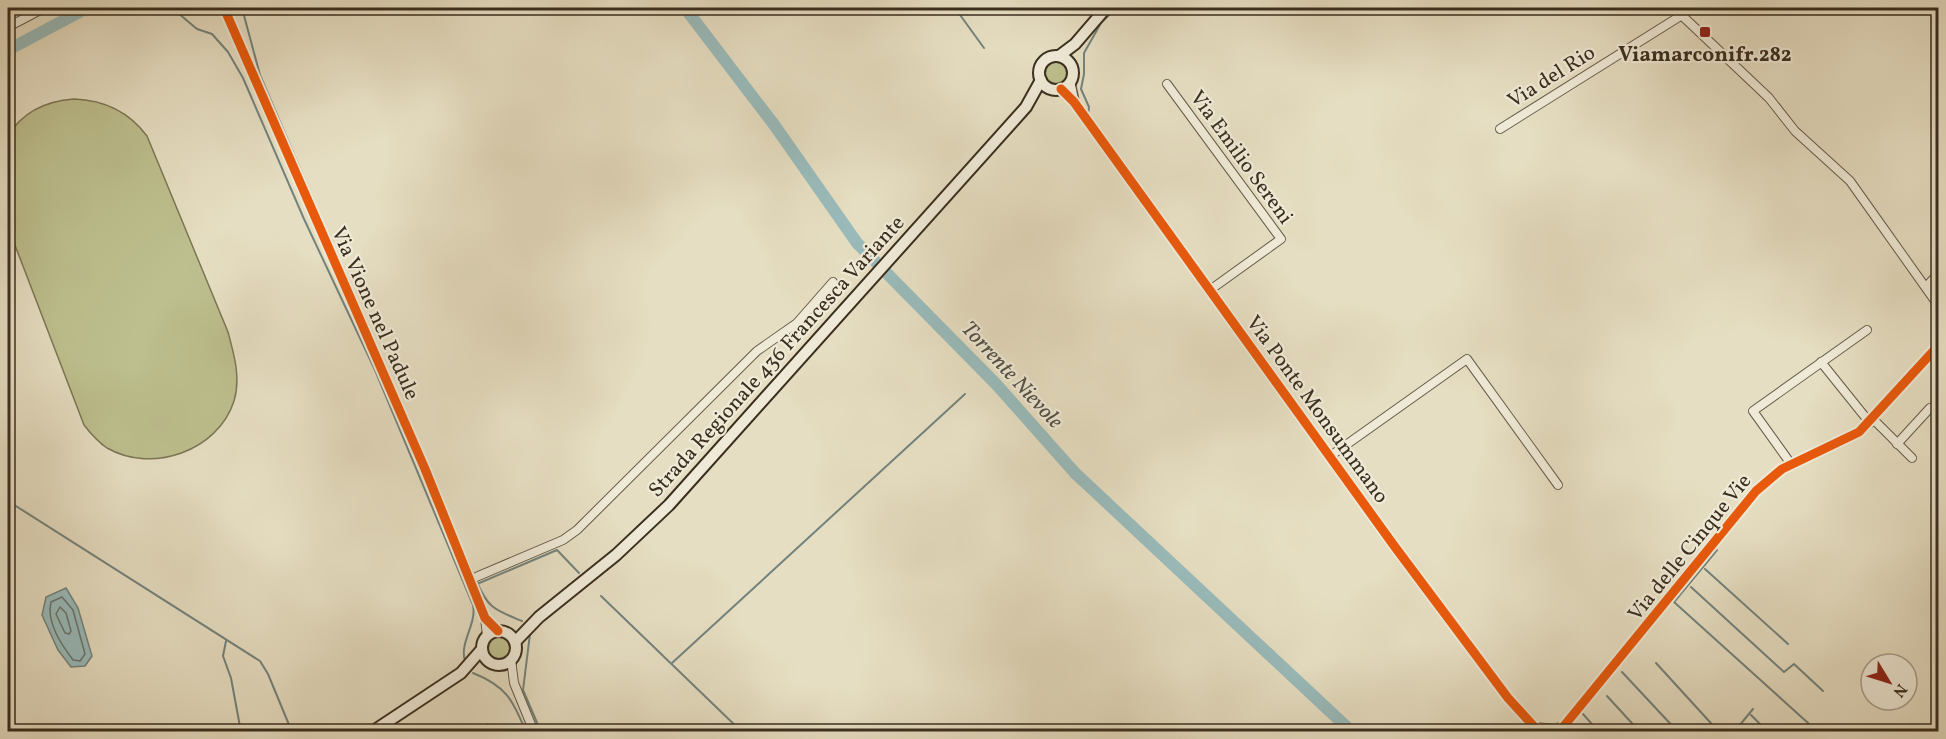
<svg xmlns="http://www.w3.org/2000/svg" width="1946" height="739" font-family="Vollkorn,serif">
<rect width="100%" height="100%" fill="#e6dec2"/>
<filter id="stains"><feTurbulence type="fractalNoise" baseFrequency=".00333" numOctaves="4"/><feColorMatrix values="0 0 0 0 .2 0 0 0 0 .09 0 0 0 0 .02 0 0 0 .5 -.17"/></filter>
<radialGradient id="worn" r=".72"><stop offset=".6" stop-color="#630" stop-opacity="0"/><stop offset="1" stop-color="#630" stop-opacity=".3"/></radialGradient>
<g fill="#bdbf8e" stroke="#7c7656" stroke-width="1.5">
<circle cx="1056" cy="73" r="12"/>
<path d="M74 99C104 100 129 112 147 136L228 332C234 354 241 378 234 401 218 451 152 474 107 448 98 442 91 434 84 425L8 227V136C23 111 46 101 74 99Z"/>
<circle cx="499" cy="648" r="12"/>
</g>
<path fill="#9bb" stroke="#73837d" stroke-width="1.5" d="M66 588 78 608 92 656 85 666 71 667 58 650 42 615 46 597Z"/>
<g fill="none" stroke-linecap="round" stroke-linejoin="round">
<g stroke="#6a746d" stroke-width="1.5">
<path d="M62 597 73 610 85 654 80 661 73 660C61 644 46 622 51 602Z"/>
<path d="M60 607 66 613 71 631 69 634 65 633 56 614Z"/>
</g>
<g stroke="#73837d" stroke-width="2">
<path d="M172 8 197 29 212 34 228 52 243 78 304 219 375 370 473 605C477 624 459 643 465 661"/>
<path d="M242 8 260 75 380 356"/>
<path d="M955 8 984 48"/>
<path d="M8 12 11 20"/>
<path d="M1088 115 1089 107 1081 89 1084 74V53L1101 23 1116 8"/>
<path d="M8 501 260 661 268 674 292 732"/>
<path d="M444 505 473 574"/>
<path d="M1717 550 1674 602 1818 732"/>
<path d="M1705 569 1788 644"/>
<path d="M476 580C488 609 495 610 522 621"/>
<path d="M477 584 557 550 579 573"/>
<path d="M1691 587 1784 672 1794 664 1823 691"/>
<path d="M601 596 742 732"/>
<path d="M530 634 523 690 541 732"/>
<path d="M226 641 223 656 231 678 241 732"/>
<path d="M672 663 965 394"/>
<path d="M1656 663 1719 732"/>
<path d="M1622 672 1678 732"/>
<path d="M473 673C506 686 513 700 526 732"/>
<path d="M1607 696 1640 732"/>
<path d="M1583 714 1599 732"/>
<path d="M1751 715 1768 732"/>
<path d="M487 724 490 732"/>
<path d="M449 729 450 732"/>
<path d="M1734 732 1753 709"/>
</g>
<g stroke="#9bb" stroke-width="12">
<path d="M685 8 775 126 857 243 996 384 1075 473 1352 732"/>
<path d="M8 50 87 8"/>
</g>
<g stroke="#665a48" stroke-width="10">
<g id="minor">
<path d="M224 8 425 469 485 618 498 631"/>
<path d="M1674 8 1769 98 1795 131 1850 181 1938 305"/>
<path d="M8 27 44 8"/>
<path d="M1167 84 1281 239 1210 290"/>
<path d="M1500 129 1682 15"/>
<path d="M1926 287 1938 274"/>
<path d="M1821 362 1870 423"/>
<path d="M1873 419 1912 458"/>
<path d="M1897 444 1930 408"/>
<path d="M1329 457 1467 359 1558 485"/>
<path d="M1791 464 1753 411 1867 330"/>
<path d="M469 580 563 540 577 530 757 351 797 323 833 282"/>
<path d="M485 618 487 636"/>
<path d="M511 659 514 683 534 732"/>
<path d="M1535 727 1555 729 1562 726"/>
<path d="M1559 732 1756 491 1782 469 1859 432 1938 346"/>
</g>
</g>
<g stroke="#665a48" stroke-width="12">
<g id="tertiary">
<path d="M1070 83 1074 102"/>
<path d="M1061 89 1074 102 1395 547 1508 698 1539 732"/>
</g>
</g>
<g stroke="#3b2e1f" stroke-width="14">
<g id="secondary">
<path d="M1059 56 1075 44 1106 8"/>
<circle cx="1056" cy="73" r="17"/>
<circle cx="499" cy="648" r="17"/>
<path d="M515 642 539 617 616 555 669 505 1026 107 1041 80"/>
<path d="M372 732 461 673 482 649"/>
</g>
</g>
<use href="#minor" stroke="#efead7" stroke-width="8"/>
<use href="#tertiary" stroke="#efead7" stroke-width="9"/>
<use href="#secondary" stroke="#efead7" stroke-width="10"/>
<g stroke="#efead7" stroke-width="13">
<g id="cycleway">
<path d="M224 8 425 469 485 618 498 631"/>
<path d="M1061 89 1074 102 1395 547 1508 698 1539 732"/>
<path d="M1559 732 1756 491 1782 469 1859 432 1938 346"/>
</g>
</g>
<use href="#cycleway" stroke="#e8590c" stroke-width="9"/>
</g>
<rect fill="#8f2418" stroke="#efead7" stroke-width="2" x="1699" y="26" width="12" height="12" rx="3"/>
<g text-anchor="middle" stroke-width="4.5" stroke-linejoin="round" paint-order="stroke">
<g font-size="21" font-weight="bold" fill="#3b2e1f" stroke="#efead7">
<text x="1705" y="61">Viamarconifr.282</text>
</g>
<g font-size="21" fill="#3b2e1f" stroke="#efead7">
<text transform="translate(1551 76) rotate(-32)" y="7">Via del Rio</text>
<text transform="translate(1242 157) rotate(54)" y="7">Via Emilio Sereni</text>
<text transform="translate(376 313) rotate(66)" y="7">Via Vione nel Padule</text>
<text transform="translate(776 356) rotate(-48)" y="7">Strada Regionale 436 Francesca Variante</text>
<text transform="translate(1318 409) rotate(54)" y="7">Via Ponte Monsummano</text>
<text transform="translate(1689 547) rotate(-51)" y="7">Via delle Cinque Vie</text>
</g>
<g font-size="22" font-style="italic" fill="#525146" stroke="#efead7">
<text transform="translate(1013 374) rotate(47)" y="8">Torrente Nievole</text>
</g>
</g>
<rect width="1946" height="739" fill="none" stroke="#e6dec2" stroke-width="30"/>
<rect x="9" y="9" width="1928" height="721" fill="none" stroke="#3b2e1f" stroke-width="3"/>
<rect x="15" y="15" width="1916" height="709" fill="none" stroke="#3b2e1f" stroke-width="1.5"/>
<g transform="translate(1889 682) rotate(128)"><circle r="28" fill="#efead7" stroke="#a79f8d" stroke-width="1.5"/>
<path d="M0-4.5L10 22L0 15L-10 22Z" fill="#8f2418"/>
<text y="-9" font-size="16" font-weight="bold" text-anchor="middle" fill="#3b2e1f">N</text>
</g>
<rect width="100%" height="100%" filter="url(#stains)"/>
<rect width="100%" height="100%" fill="url(#worn)"/>
</svg>
